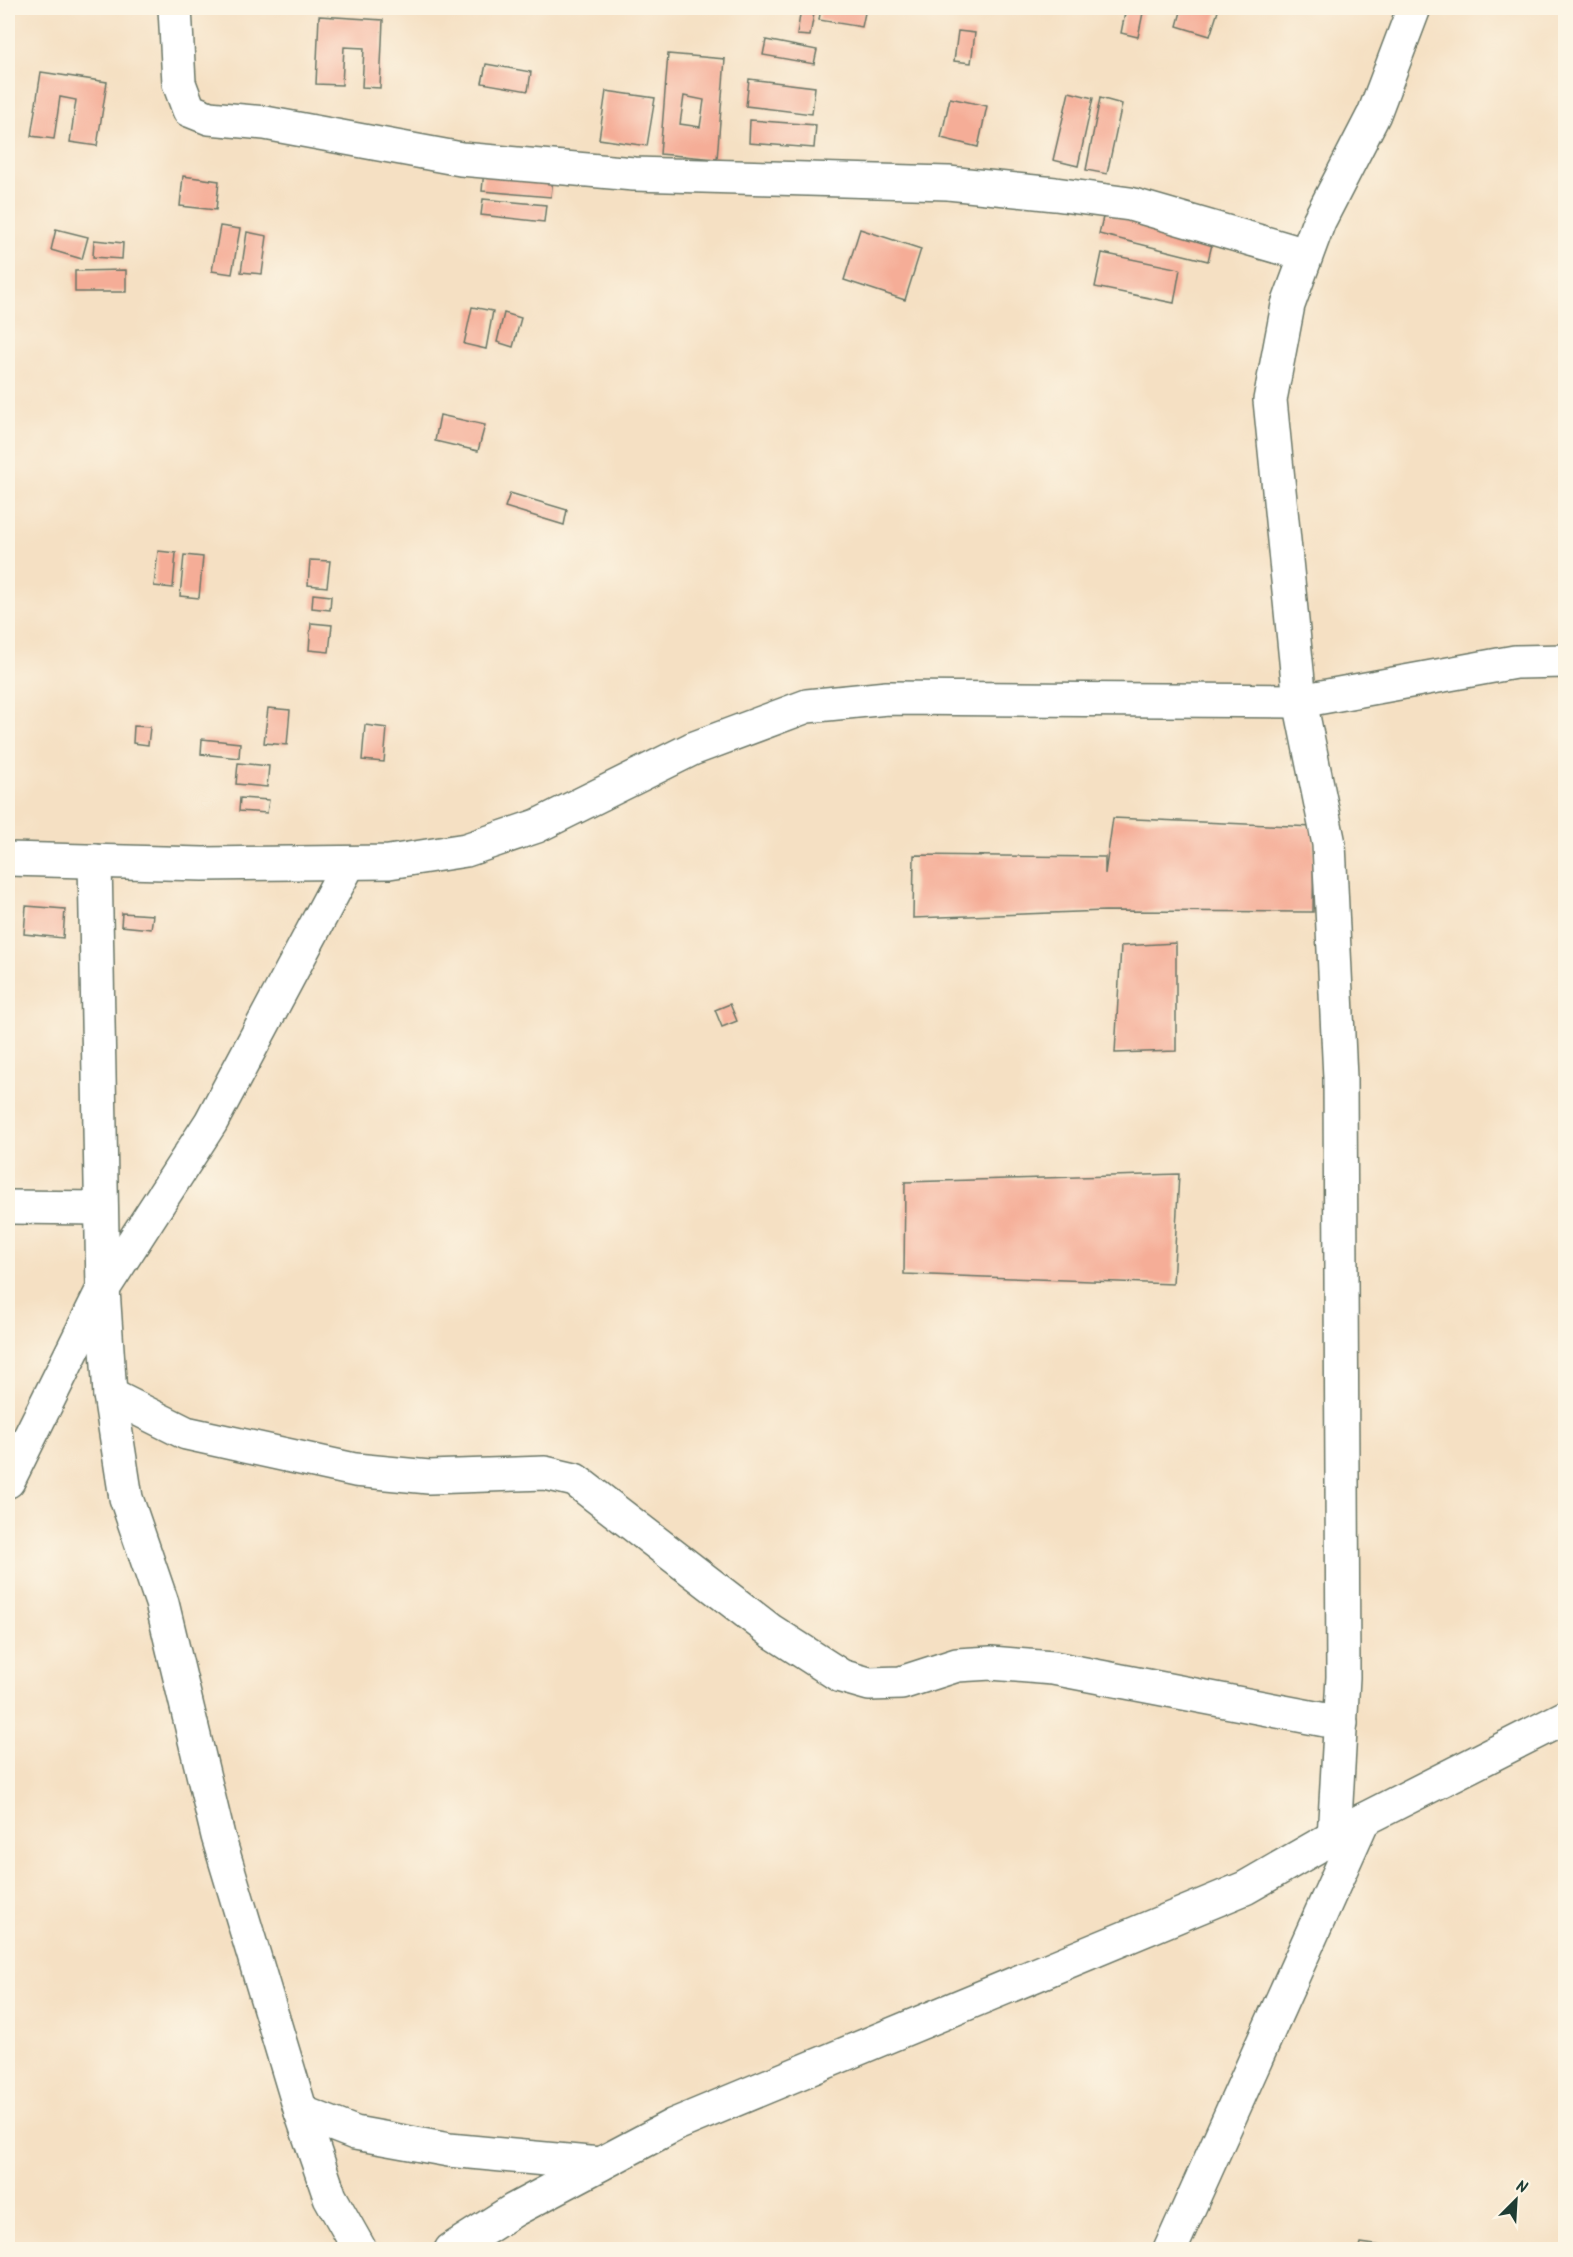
<svg xmlns="http://www.w3.org/2000/svg" width="1573" height="2257" font-family="Kalam,sans-serif">
<rect width="100%" height="100%" fill="#fcf5e5"/>
<filter id="ink" filterUnits="userSpaceOnUse"><feTurbulence type="fractalNoise" baseFrequency=".0167" numOctaves="2"/><feDisplacementMap in="SourceGraphic" scale="12" xChannelSelector="R" yChannelSelector="G"/><feConvolveMatrix kernelMatrix="1 2 1 2 8 2 1 2 1" color-interpolation-filters="sRGB"/></filter>
<filter id="wash" filterUnits="userSpaceOnUse"><feTurbulence type="fractalNoise" baseFrequency=".008" numOctaves="4" result="noise"/><feDisplacementMap in="SourceGraphic" scale="24" xChannelSelector="R" yChannelSelector="G"/><feGaussianBlur stdDeviation="1.35" result="paint"/><feColorMatrix in="noise" values="0 0 0 0 0 0 0 0 0 0 0 0 0 0 0 0 0 1.4 0 .05"/><feComposite in="paint" operator="in"/></filter>
<g filter="url(#wash)">
<rect width="100%" height="100%" fill="#f5e0c3"/>
<g id="blocks">
<g fill="#f5ad97" fill-rule="evenodd">
<path d="M801 8H815L810 36 797 35Z"/>
<path d="M821 8H866L862 27 819 20Z"/>
<path d="M1126 8H1144L1138 37 1121 33Z"/>
<path d="M1182 8H1219L1210 36 1177 26Z"/>
<path d="M319 16 383 20 380 88 362 87 364 48 344 47 342 85 316 84Z"/>
<path d="M958 31 975 33 971 63 954 61Z"/>
<path d="M766 40 817 50 814 64 763 55Z"/>
<path d="M668 54 725 59 717 159 660 154ZM684 96 704 100 700 127 680 124Z"/>
<path d="M486 64 531 72 528 91 482 83Z"/>
<path d="M41 72 107 82 97 146 70 142 76 100 60 97 54 139 31 136Z"/>
<path d="M749 79 815 87 812 114 746 106Z"/>
<path d="M606 91 655 98 647 146 599 139Z"/>
<path d="M1069 92 1093 98 1078 166 1053 160Z"/>
<path d="M950 98 987 106 978 147 941 138Z"/>
<path d="M1100 98 1122 104 1107 174 1086 170Z"/>
<path d="M750 120 816 125 814 148 749 143Z"/>
<path d="M484 170 553 177 551 197 482 191Z"/>
<path d="M183 176 219 181 216 210 180 206Z"/>
<path d="M483 199 546 205 544 222 481 215Z"/>
<path d="M1104 213 1213 240 1208 261 1099 234Z"/>
<path d="M220 226 240 229 232 274 212 271Z"/>
<path d="M56 229 88 237 82 259 51 250Z"/>
<path d="M860 229 921 249 905 300 844 280Z"/>
<path d="M247 232 267 236 262 274 241 272Z"/>
<path d="M94 240 123 243 122 259 93 257Z"/>
<path d="M1102 253 1180 269 1174 303 1095 287Z"/>
<path d="M126 270V292H75V271Z"/>
<path d="M472 307 493 311 486 349 464 344Z"/>
<path d="M504 313 521 318 513 347 497 342Z"/>
<path d="M440 415 485 425 478 451 435 441Z"/>
<path d="M510 493 567 510 564 525 505 507Z"/>
<path d="M158 551 176 553 173 588 154 586Z"/>
<path d="M184 555 203 557 199 598 180 596Z"/>
<path d="M310 560 330 561 327 587 308 585Z"/>
<path d="M313 594 331 596 330 610 312 608Z"/>
<path d="M311 623 332 625 329 652 309 650Z"/>
<path d="M268 708 290 710 287 745 264 743Z"/>
<path d="M365 725 387 728 384 762 362 760Z"/>
<path d="M134 726 150 727 148 745 133 743Z"/>
<path d="M202 739 240 743 239 758 201 754Z"/>
<path d="M238 763 269 766 267 787 236 784Z"/>
<path d="M240 798 269 800 267 813 239 811Z"/>
<path d="M1113 818 1314 827 1313 912 1105 911 913 918 914 855 1105 857V874Z"/>
<path d="M26 906 65 909 63 938 24 934Z"/>
<path d="M122 913 153 915 151 929 121 926Z"/>
<path d="M1176 943V1051L1115 1053 1121 946Z"/>
<path d="M730 1004 737 1021 722 1027 715 1010Z"/>
<path d="M1179 1174 1173 1284 904 1274 905 1182Z"/>
<path d="M1361 2243 1395 2248V2250H1359Z"/>
</g>
</g>
</g>
<g filter="url(#ink)">
<use href="#blocks" fill-opacity="0" stroke="#6a7666" stroke-width="1.5"/>
<g fill="none" stroke-linecap="round" stroke-linejoin="round">
<g stroke="#6a7666" stroke-width="36">
<g id="minor">
<path d="M175 8 179 83 189 110 209 118 265 123 461 159 634 174 948 183 1055 194 1130 204 1306 255"/>
<path d="M8 859 203 864 389 862 466 850 537 826 692 749 807 706 887 698 1300 701 1515 662 1566 661"/>
<path d="M95 861 103 1289 110 1395 126 1498 162 1603 218 1836 301 2112 330 2197 360 2250"/>
<path d="M8 1207 100 1208"/>
<path d="M110 1395 186 1433 355 1470 429 1477 545 1473 575 1480 771 1631 841 1676 869 1684 901 1683 957 1665 991 1663 1053 1668 1341 1723"/>
<path d="M8 1481 103 1289 211 1122 349 863"/>
<path d="M1334 1838 1343 1677 1340 1078 1329 844 1300 701 1270 400 1288 305 1319 221 1374 114 1414 8"/>
<path d="M301 2112 355 2133 449 2150 600 2164"/>
<path d="M451 2250 514 2210 674 2125 1245 1888 1363 1820 1566 1717"/>
<path d="M1170 2250 1363 1820"/>
</g>
</g>
<use href="#minor" stroke="#fff" stroke-width="33"/>
</g>
</g>
<rect width="1573" height="2257" fill="none" stroke="#fcf5e5" stroke-width="30"/>
<g transform="translate(1516 2200) rotate(24)" stroke="#fcf5e5" stroke-width="4.5" paint-order="stroke">
<path d="M0-4.5L10 22L0 15L-10 22Z" fill="#1f3d34"/>
<text y="-9" font-size="16" font-weight="bold" text-anchor="middle" fill="#1f3d34">N</text>
</g>
</svg>
